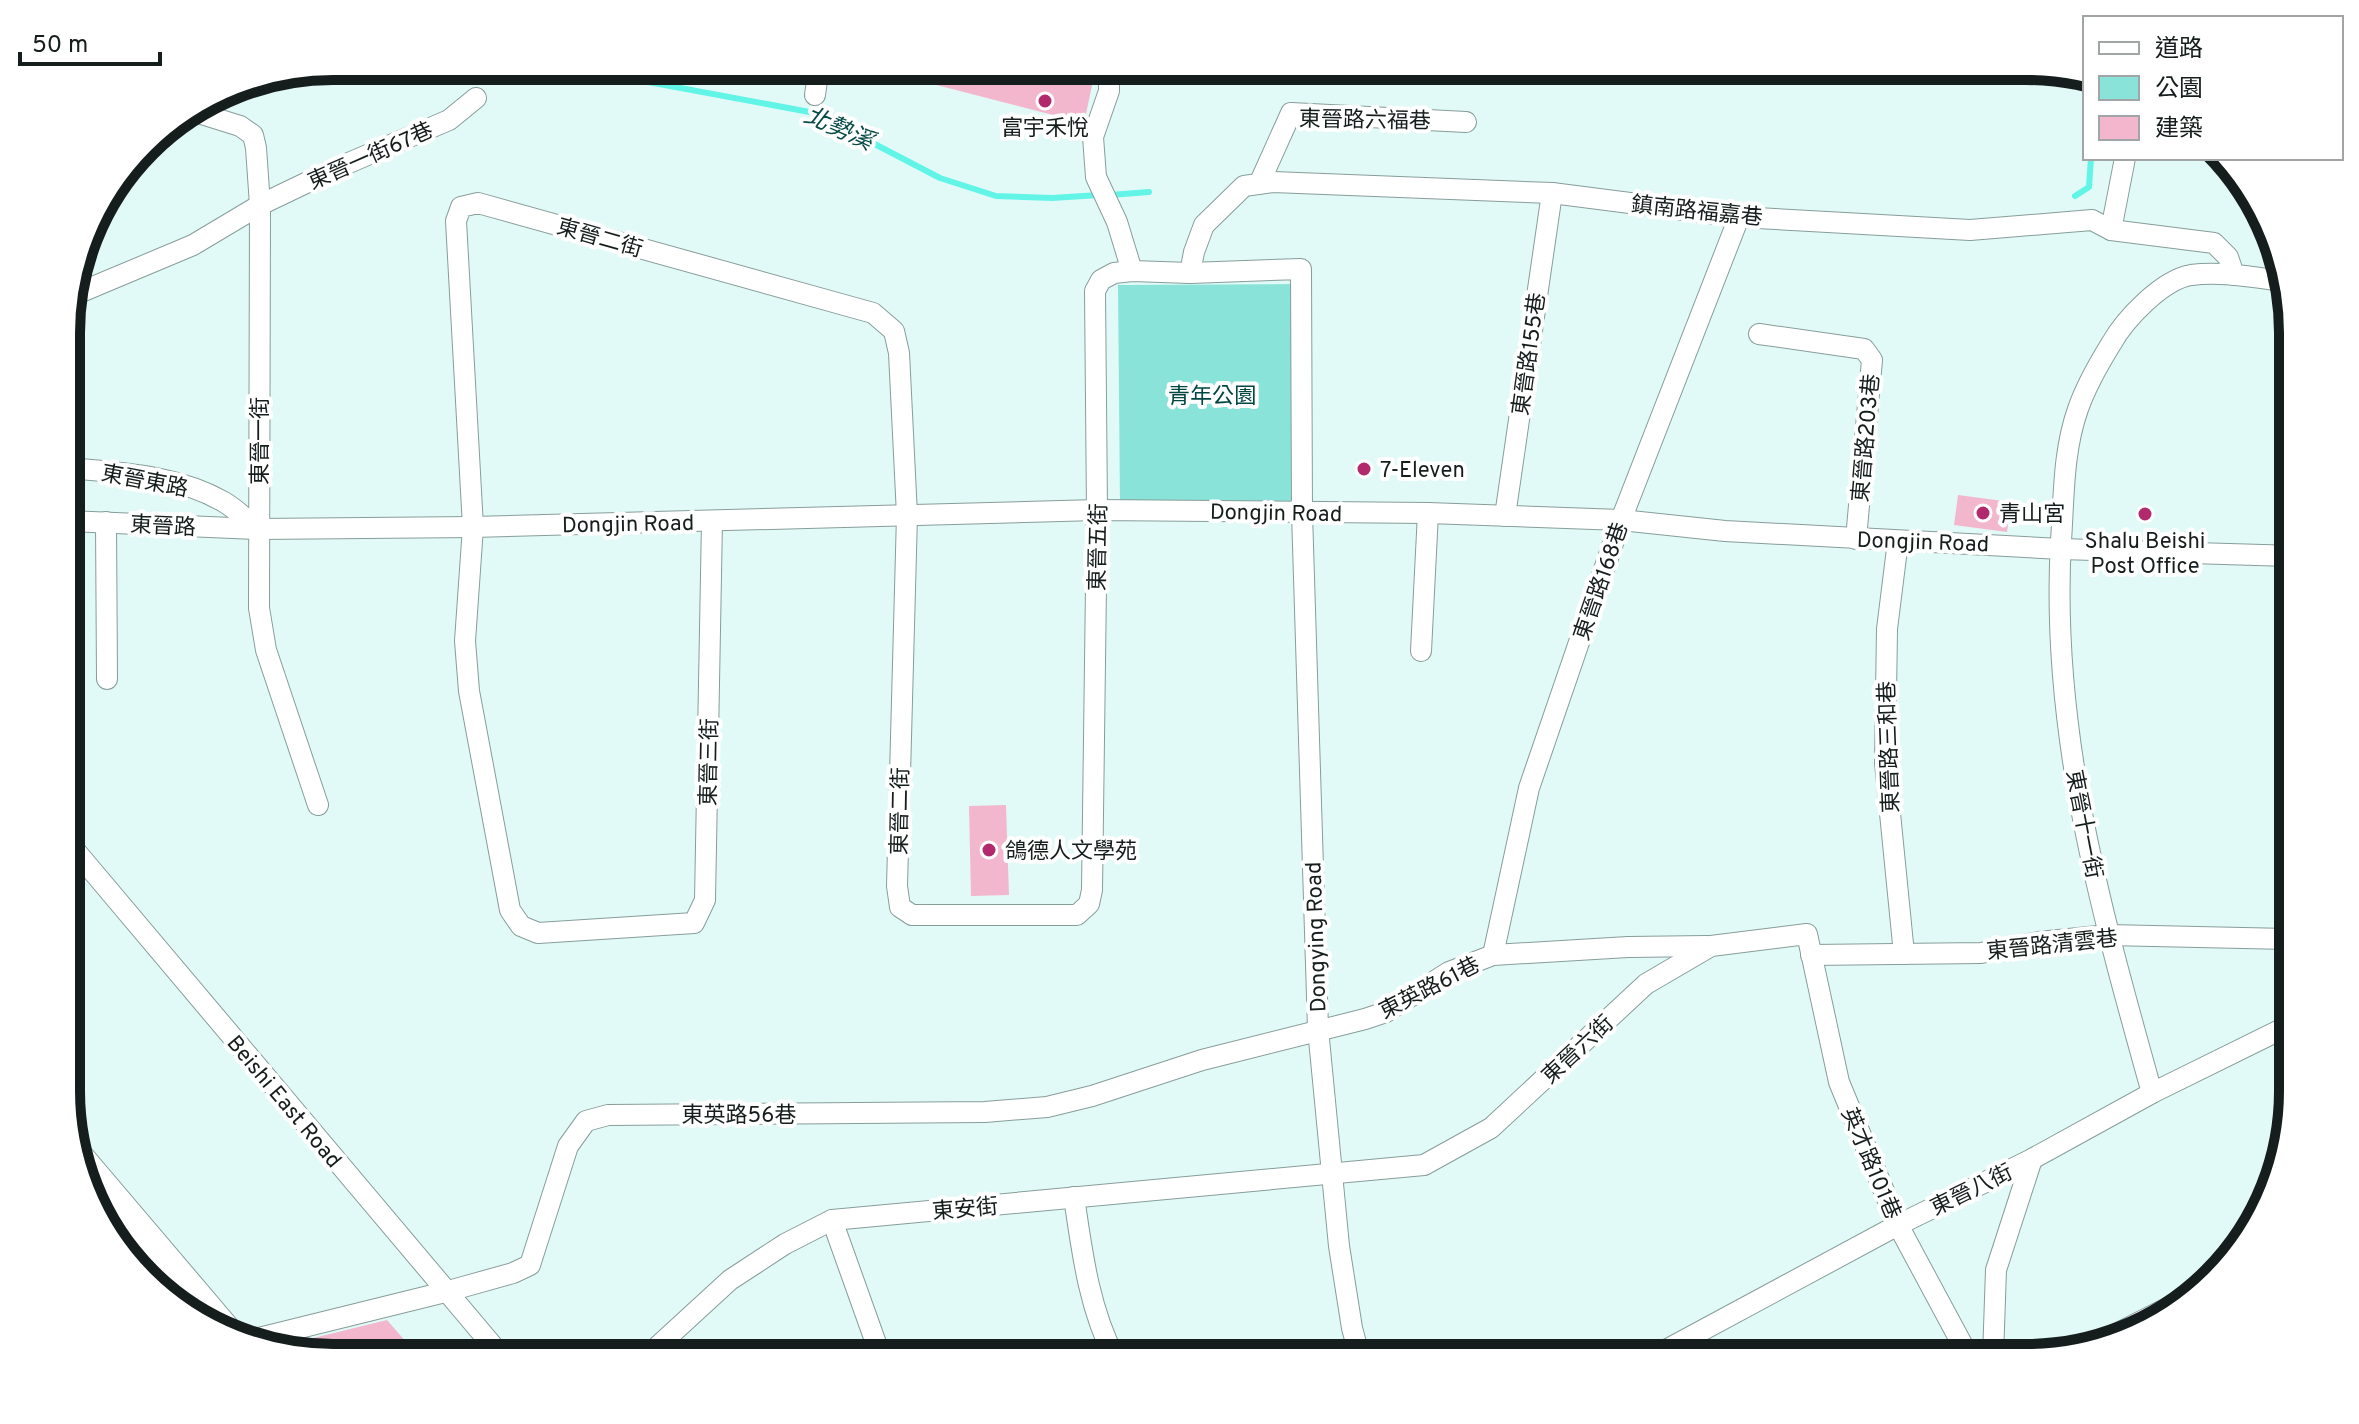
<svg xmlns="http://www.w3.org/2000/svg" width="2359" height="1424" font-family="Overpass,'Noto Sans TC',sans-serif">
<rect width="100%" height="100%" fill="#e2faf7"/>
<path fill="#8ae3d9" d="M1304 284 1305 504 1120 506 1118 285Z"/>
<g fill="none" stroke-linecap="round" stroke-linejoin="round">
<g stroke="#62f4e7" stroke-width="6">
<path d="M523 66 553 78 643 81 815 113 940 178 996 196 1052 198 1099 195"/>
<path d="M1110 195 1149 192"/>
<path d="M2075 196 2089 187 2091 158"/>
</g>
</g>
<g fill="#f3b7cd">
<path d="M920 66H1096V67L1084 123 917 80Z"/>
<path d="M1958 495 2011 502 2007 532 1954 525Z"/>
<path d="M1006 805 1009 895 971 896 969 806Z"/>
<path d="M387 1320 420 1358H332L304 1350 297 1342Z"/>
</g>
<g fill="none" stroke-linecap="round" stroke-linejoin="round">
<g stroke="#879d9a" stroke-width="22">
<g id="minor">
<path d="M1109 66V91L1093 137 1096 177 1117 222 1132 271"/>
<path d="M815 95 819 66"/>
<path d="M192 111 240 126 253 135 256 148 260 205 259 608 266 650 318 805"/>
<path d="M1259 184 1291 113 1466 122"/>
<path d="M2111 230 2125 158"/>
<path d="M1190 273 1194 252 1204 225 1244 186 1273 182 1552 193 1739 217 1970 230 2092 220 2111 230 2214 243 2228 257 2234 275"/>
<path d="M69 297 193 245 260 205 337 168 449 120 476 98"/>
<path d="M1759 334 1864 349 1872 360 1856 539"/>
<path d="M68 468C122 473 177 475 224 502 236 509 247 520 258 529"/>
<path d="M1505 516 1552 193"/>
<path d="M68 521 258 529 473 527 1097 510 1428 513 1621 520 1725 531 2061 549 2292 556"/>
<path d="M712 521 705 900 694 923 538 933 521 926 510 910 469 691 465 641 473 527 456 221 461 207 478 203 873 313 894 331 899 353 907 515 897 886 900 907 912 915H1077L1089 904 1092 890 1097 510 1095 291 1101 280 1114 273 1132 271 1190 273 1301 269 1302 513 1318 1029 1339 1246 1352 1328 1360 1358"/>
<path d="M106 522 107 679"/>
<path d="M1898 541 1887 629 1885 763 1904 954"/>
<path d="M1421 651 1428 513"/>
<path d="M68 842 503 1358"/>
<path d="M1493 955 1529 788 1621 520 1739 217"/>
<path d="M1811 955 1981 953 2039 942 2108 935 2292 939"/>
<path d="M2152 1093C2101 910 2050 732 2061 541 2064 497 2063 451 2078 409 2086 386 2098 365 2111 344 2125 319 2162 280 2191 275 2220 271 2253 277 2282 281"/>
<path d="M1074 1197C1082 1252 1089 1309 1115 1358"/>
<path d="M832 1220 877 1346 884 1358"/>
<path d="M2110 1337 2181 1301"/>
<path d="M259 1338 445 1292 513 1273 530 1265 568 1146 586 1121 608 1115 985 1112 1047 1107 1092 1096 1202 1060 1365 1019 1386 1012 1449 972 1493 955 1628 947 1707 946"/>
<path d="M1993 1357 1996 1270 2032 1159"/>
<path d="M645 1358 730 1280 785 1244 832 1220 1424 1165 1491 1128 1646 984 1711 946 1807 934 1839 1082 1898 1225 1969 1357"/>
<path d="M1651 1358 1898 1225 2032 1159 2152 1093 2292 1024"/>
</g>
</g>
<g stroke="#879d9a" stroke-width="28">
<path id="major" d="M80 1156 227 1329"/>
</g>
<use href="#minor" stroke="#fff" stroke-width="20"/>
<use href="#major" stroke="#fff" stroke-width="26"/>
</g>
<g fill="#b12a6d" stroke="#fff" stroke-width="3">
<circle cx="1045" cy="101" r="8"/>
<circle cx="1364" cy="469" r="8"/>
<circle cx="1983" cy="513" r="8"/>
<circle cx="2145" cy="514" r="8"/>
<circle cx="989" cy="850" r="8"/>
</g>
<g text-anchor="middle" stroke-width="8" stroke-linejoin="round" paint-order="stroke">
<g font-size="22" fill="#161e1d" stroke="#fff">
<text transform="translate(1365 119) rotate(1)" y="8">東晉路六福巷</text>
<text transform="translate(370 155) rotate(-24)" y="8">東晉一街67巷</text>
<text transform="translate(1697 210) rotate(6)" y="8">鎮南路福嘉巷</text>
<text transform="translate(600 237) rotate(16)" y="8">東晉二街</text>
<text transform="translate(1528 354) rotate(-82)" y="8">東晉路155巷</text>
<text transform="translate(1865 438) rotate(-85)" y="8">東晉路203巷</text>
<text transform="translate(259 441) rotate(-90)" y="8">東晉一街</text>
<text transform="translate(145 480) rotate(11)" y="8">東晉東路</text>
<text transform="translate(1276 512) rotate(1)" y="8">Dongjin Road</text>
<text transform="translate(628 523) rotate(-1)" y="8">Dongjin Road</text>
<text transform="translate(163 525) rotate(3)" y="8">東晉路</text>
<text transform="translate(1923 541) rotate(2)" y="8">Dongjin Road</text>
<text transform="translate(1097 547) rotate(-89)" y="8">東晉五街</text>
<text transform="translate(1600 581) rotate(-71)" y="8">東晉路168巷</text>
<text transform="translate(1888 747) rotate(-92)" y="8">東晉路三和巷</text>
<text transform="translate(708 762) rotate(-89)" y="8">東晉三街</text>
<text transform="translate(899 811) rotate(-89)" y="8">東晉二街</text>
<text transform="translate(2085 824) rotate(79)" y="8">東晉十一街</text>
<text transform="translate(1315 937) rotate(-92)" y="8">Dongying Road</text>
<text transform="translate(2052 944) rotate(-6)" y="8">東晉路清雲巷</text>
<text transform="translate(1429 987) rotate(-27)" y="8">東英路61巷</text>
<text transform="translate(1577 1049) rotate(-43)" y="8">東晉六街</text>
<text transform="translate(285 1101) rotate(50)" y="8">Beishi East Road</text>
<text x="739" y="1122">東英路56巷</text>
<text transform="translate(1872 1163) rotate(67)" y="8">英才路101巷</text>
<text transform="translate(1971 1189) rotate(-26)" y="8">東晉八街</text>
<text transform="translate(965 1208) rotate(-5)" y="8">東安街</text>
</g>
<g font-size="22" fill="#161e1d" stroke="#fff" text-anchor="start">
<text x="1045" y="135" text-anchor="middle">富宇禾悅</text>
<text x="1380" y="477">7-Eleven</text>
<text x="1999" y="521">青山宮</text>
<text x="2145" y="548" text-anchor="middle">Shalu Beishi<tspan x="2145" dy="25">Post Office</tspan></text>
<text x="1005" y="858">鴿德人文學苑</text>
</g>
<g font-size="22" fill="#004641" stroke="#fff">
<text x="1212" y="403">青年公園</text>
</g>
<g font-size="24" font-style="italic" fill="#074b46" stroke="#fff">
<text transform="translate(839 128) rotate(24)" y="8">北勢溪</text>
</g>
</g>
<path d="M0 0H2359V1424H0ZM333 80H2026A253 253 0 0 1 2279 333V1091A253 253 0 0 1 2026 1344H333A253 253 0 0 1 80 1091V333A253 253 0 0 1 333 80Z" fill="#fff" fill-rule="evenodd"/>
<path fill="none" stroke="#161e1d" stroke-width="10" d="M333 80H2026A253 253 0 0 1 2279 333V1091A253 253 0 0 1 2026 1344H333A253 253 0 0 1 80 1091V333A253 253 0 0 1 333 80Z"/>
<rect x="2083" y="16" width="260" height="144" fill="#ffffff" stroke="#a2a5a5" stroke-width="2"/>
<rect x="2099" y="42" width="40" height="12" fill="#ffffff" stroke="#a2a5a5" stroke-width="2"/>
<text x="2155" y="56" font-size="24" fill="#161e1d">道路</text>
<rect x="2099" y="76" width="40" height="24" fill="#8ae3d9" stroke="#a2a5a5" stroke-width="2"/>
<text x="2155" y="96" font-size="24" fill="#161e1d">公園</text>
<rect x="2099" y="116" width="40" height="24" fill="#f3b7cd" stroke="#a2a5a5" stroke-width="2"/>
<text x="2155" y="136" font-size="24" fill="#161e1d">建築</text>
<path d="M20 52v12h140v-12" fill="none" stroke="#161e1d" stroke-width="4"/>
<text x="32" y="52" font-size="24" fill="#161e1d" stroke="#ffffff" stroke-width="6" paint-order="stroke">50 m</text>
</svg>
